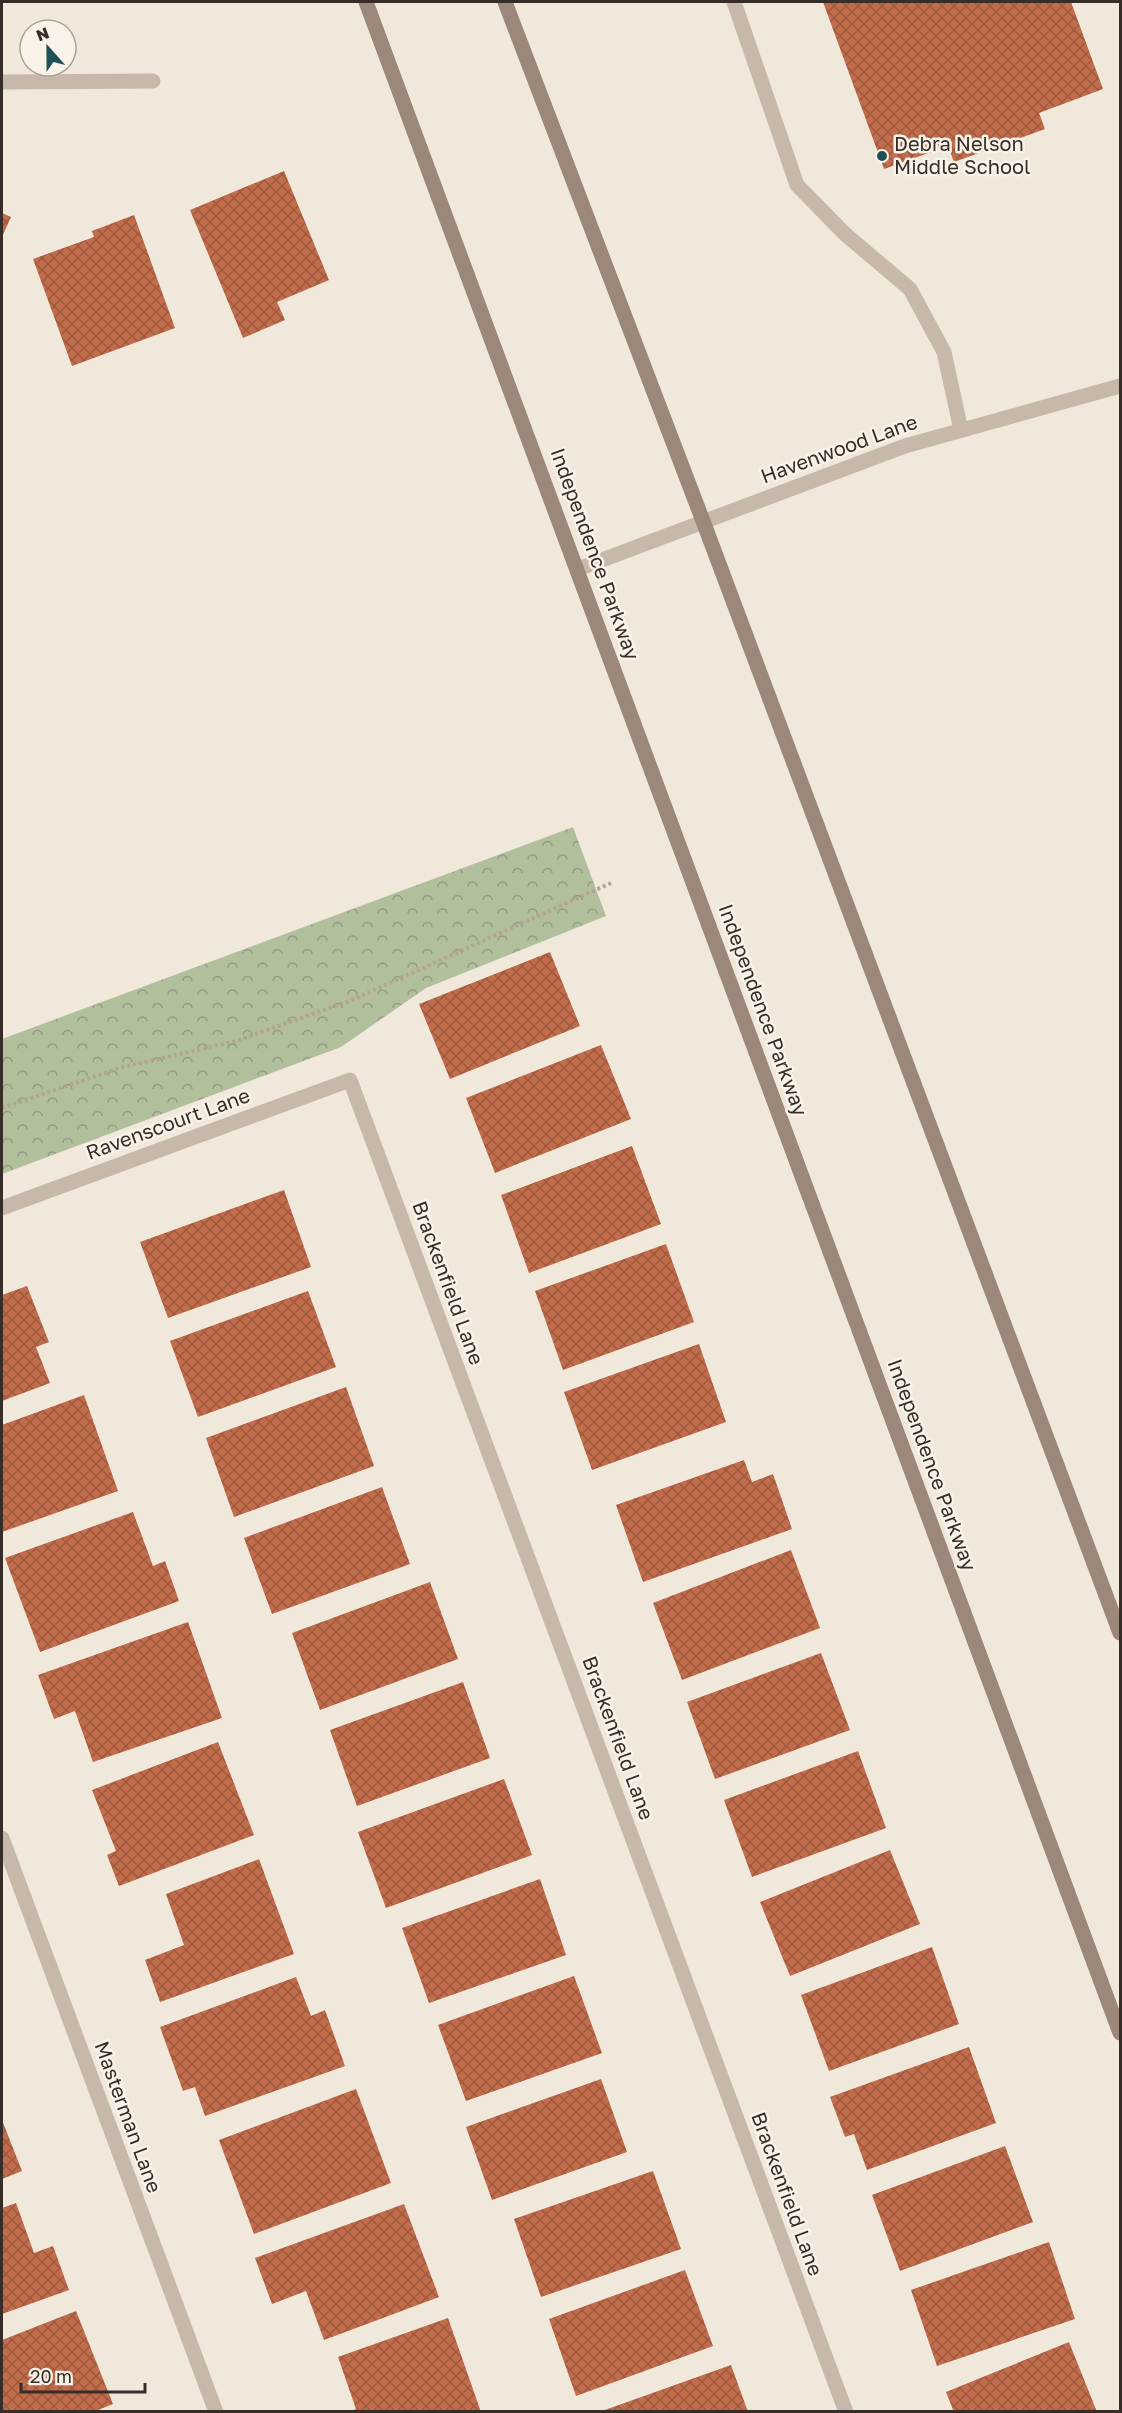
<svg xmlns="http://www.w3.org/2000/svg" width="1122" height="2413" font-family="'Golos Text',sans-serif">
<defs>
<pattern id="park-crowns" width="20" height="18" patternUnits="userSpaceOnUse" patternTransform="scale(1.5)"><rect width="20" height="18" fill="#b2bf9d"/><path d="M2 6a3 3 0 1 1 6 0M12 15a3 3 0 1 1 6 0" fill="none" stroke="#929c80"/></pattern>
<pattern id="building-cross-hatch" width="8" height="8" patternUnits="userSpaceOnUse" patternTransform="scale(1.5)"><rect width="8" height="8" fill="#c16c4a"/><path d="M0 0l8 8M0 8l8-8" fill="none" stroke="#9e593e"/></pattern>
</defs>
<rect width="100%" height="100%" fill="#f1e8dc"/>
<path fill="url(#park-crowns)" d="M573 827 606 916 426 988 341 1047 2 1174V1039Z"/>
<g fill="url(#building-cross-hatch)">
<path d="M823 2H1071L1103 89 1039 113 1045 129 954 162 948 146 884 169Z"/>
<path d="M284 171 329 280 277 302 285 320 243 338 190 210Z"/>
<path d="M2 213 11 217 2 237Z"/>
<path d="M134 215 175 328 72 366 33 259 94 237 92 231Z"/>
<path d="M550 952 580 1026 450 1079 419 1004Z"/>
<path d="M601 1045 631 1119 495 1173 466 1098Z"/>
<path d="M632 1146 661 1224 529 1273 501 1195Z"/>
<path d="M284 1190 311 1267 168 1318 140 1242Z"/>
<path d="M666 1244 694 1322 563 1370 535 1291Z"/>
<path d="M27 1286 49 1342 36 1347 50 1383 2 1401V1295Z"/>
<path d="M308 1291 336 1367 198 1417 170 1341Z"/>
<path d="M699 1344 726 1422 592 1470 564 1392Z"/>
<path d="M346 1387 374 1466 234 1517 206 1438Z"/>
<path d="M84 1395 118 1491 2 1532V1425Z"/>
<path d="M744 1460 752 1482 773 1474 792 1529 643 1582 616 1505Z"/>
<path d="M382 1487 410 1564 272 1614 244 1538Z"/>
<path d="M133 1512 153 1566 165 1561 179 1601 40 1652 5 1558Z"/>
<path d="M791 1550 820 1628 682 1680 653 1603Z"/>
<path d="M430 1582 458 1659 320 1710 292 1633Z"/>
<path d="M188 1622 222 1718 93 1762 75 1711 54 1719 38 1675Z"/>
<path d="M821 1653 850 1730 715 1779 687 1702Z"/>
<path d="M463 1682 490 1758 357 1806 330 1730Z"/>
<path d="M218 1742 254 1835 119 1886 107 1855 116 1851 92 1790Z"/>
<path d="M858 1751 886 1828 752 1877 724 1800Z"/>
<path d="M504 1779 532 1855 386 1908 358 1832Z"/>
<path d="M890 1850 920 1924 790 1976 760 1902Z"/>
<path d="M259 1859 294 1954 160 2002 145 1960 184 1945 166 1894Z"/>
<path d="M540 1879 566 1955 429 2003 402 1928Z"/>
<path d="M932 1947 959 2024 829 2071 801 1995Z"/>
<path d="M574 1976 602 2053 466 2101 438 2025Z"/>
<path d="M296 1977 311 2016 325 2010 345 2066 205 2116 195 2087 183 2091 160 2027Z"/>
<path d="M969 2047 996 2123 867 2170 854 2134 845 2137 830 2097Z"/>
<path d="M601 2079 627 2152 492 2200 466 2127Z"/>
<path d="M356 2089 391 2183 254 2234 219 2140Z"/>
<path d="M2 2120 22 2171 2 2179Z"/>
<path d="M1005 2146 1033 2222 900 2271 872 2195Z"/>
<path d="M653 2171 681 2249 541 2297 514 2219Z"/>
<path d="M16 2203 34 2253 53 2246 69 2290 2 2314V2208Z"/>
<path d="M404 2204 439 2297 324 2340 306 2291 272 2304 255 2258Z"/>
<path d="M1049 2242 1075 2319 937 2366 911 2290Z"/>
<path d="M685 2270 713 2346 576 2396 549 2319Z"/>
<path d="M76 2311 113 2404 93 2412H2V2340Z"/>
<path d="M448 2318 481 2412H348L356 2409 338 2357Z"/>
<path d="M1069 2342 1097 2412H954L946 2392Z"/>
<path d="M731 2365 748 2412H602V2411Z"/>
</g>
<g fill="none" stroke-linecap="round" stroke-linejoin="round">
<path stroke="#b4a393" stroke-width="4" stroke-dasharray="3 3" stroke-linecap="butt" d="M2 1108 119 1068 236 1041 352 1000 611 883"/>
<path stroke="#c8b8a9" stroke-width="15" d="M734 2 797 185 845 234 910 289 944 352 961 430"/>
<g stroke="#c8b8a9" stroke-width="15">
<path d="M2 82 153 81"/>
<path d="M578 569 905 446 1120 386"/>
<path d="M2 1208 350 1080 846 2412"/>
<path d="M2 1838 216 2412"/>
</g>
<g stroke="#9c887a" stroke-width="15">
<path d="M366 2 1120 2033"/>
<path d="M505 2 703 521 1120 1633"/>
</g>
</g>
<circle fill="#205055" stroke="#f9f2e8" stroke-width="2" cx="882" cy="156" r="6"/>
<g text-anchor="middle" stroke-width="5" stroke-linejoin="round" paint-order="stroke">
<g font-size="20" fill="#362d28" stroke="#f9f2e8" text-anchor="start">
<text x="894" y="151">Debra Nelson<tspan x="894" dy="23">Middle School</tspan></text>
</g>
<g font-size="20" fill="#362d28" stroke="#f9f2e8">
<text transform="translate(839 449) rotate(-20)" y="7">Havenwood Lane</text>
<text transform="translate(595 554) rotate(70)" y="7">Independence Parkway</text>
<text transform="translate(763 1010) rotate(70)" y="7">Independence Parkway</text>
<text transform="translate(168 1124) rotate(-20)" y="7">Ravenscourt Lane</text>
<text transform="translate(448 1283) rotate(70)" y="7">Brackenfield Lane</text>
<text transform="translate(932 1465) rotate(70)" y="7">Independence Parkway</text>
<text transform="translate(618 1738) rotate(70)" y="7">Brackenfield Lane</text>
<text transform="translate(128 2117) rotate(70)" y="7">Masterman Lane</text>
<text transform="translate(787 2194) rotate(70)" y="7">Brackenfield Lane</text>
</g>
</g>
<rect width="1122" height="2413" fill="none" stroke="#362d28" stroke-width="6"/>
<g transform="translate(48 48) rotate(339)"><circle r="28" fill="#f9f2e8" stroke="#aba39b" stroke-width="1.5"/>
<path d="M0-4.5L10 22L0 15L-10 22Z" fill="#205055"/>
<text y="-9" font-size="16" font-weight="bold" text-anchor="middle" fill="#362d28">N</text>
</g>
<path d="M21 2383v9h124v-9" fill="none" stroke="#362d28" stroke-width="3"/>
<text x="30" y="2383" font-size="18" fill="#362d28" stroke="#f9f2e8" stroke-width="4.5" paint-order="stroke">20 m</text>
</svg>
